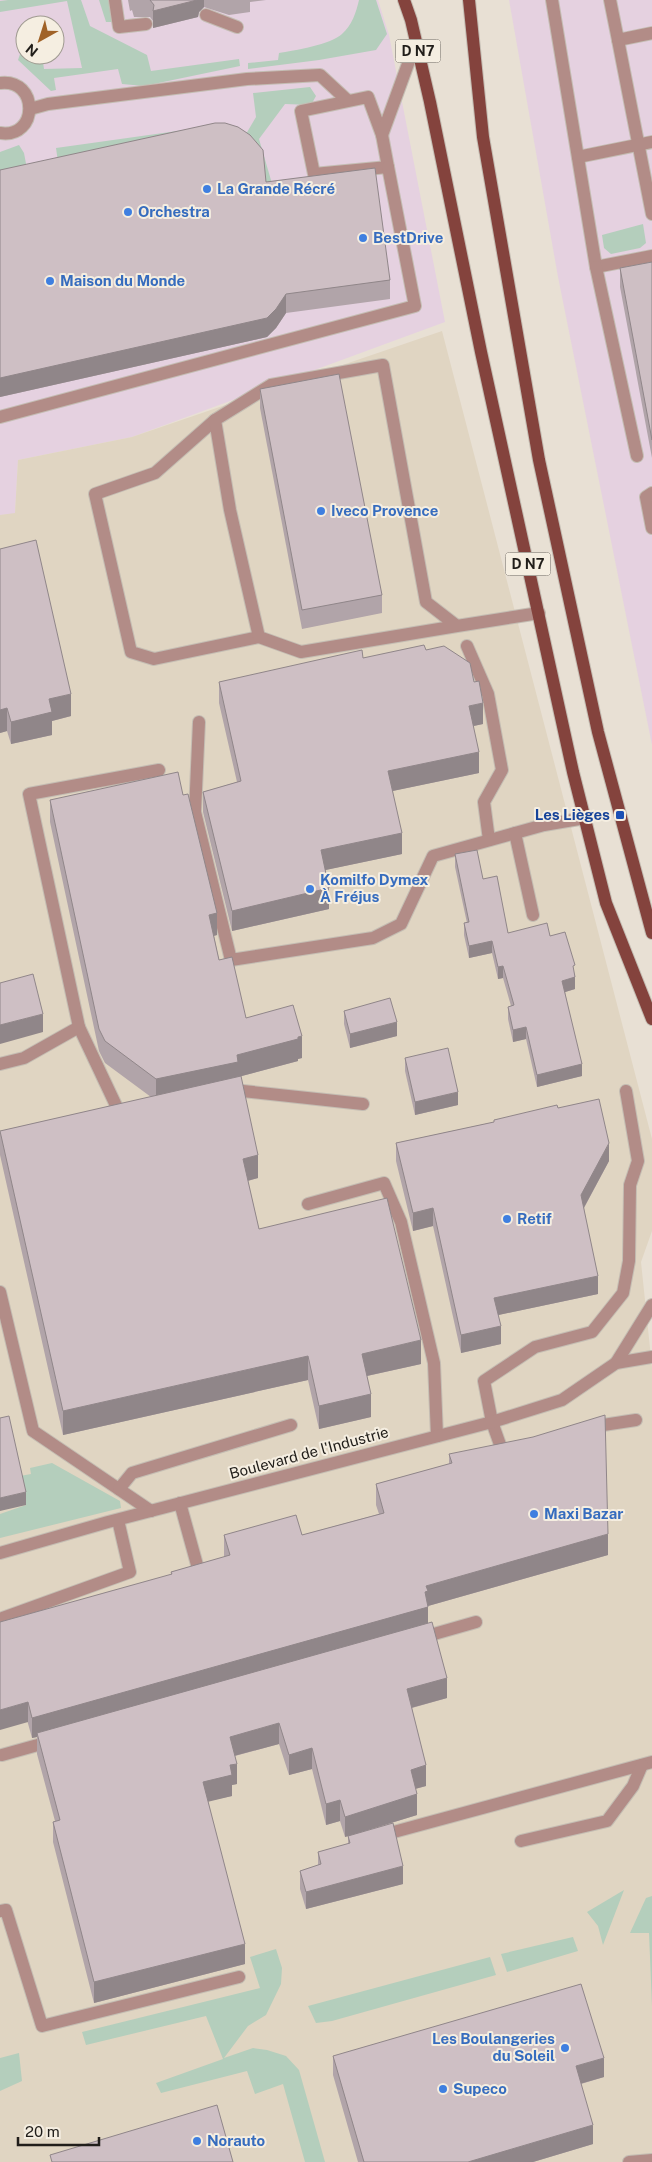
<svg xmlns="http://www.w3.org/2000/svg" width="652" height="2162" font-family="'Public Sans',sans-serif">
<rect width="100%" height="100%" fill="#e8e0d4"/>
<g fill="#e5d1e0" fill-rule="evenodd">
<path d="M0 0H378L389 35 445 322 132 437 18 460 15 514 0 515ZM25 25H55V55H25Z"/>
<path d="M509 0H652V745L558 277Z"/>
</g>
<path fill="#e0d5c2" d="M442 331 652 1139V1231L641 1262 652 1367V2162H0V515L15 513 18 460 132 437Z"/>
<g fill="#b4cebc">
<path d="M8 0H81L90 26 147 55 151 71 239 59 240 66 144 86 122 84 118 69 54 78 56 90 51 91 18 60 20 54 42 55 44 69 82 68 67 1 0 12V1Z"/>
<path d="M99 0H109L112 22H106Z"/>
<path d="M359 0H376L387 34 376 50 319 60 248 69V63L278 60 279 53C293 51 332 44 342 34 352 25 356 13 359 0Z"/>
<path d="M310 87 316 96 311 105 285 104 259 139 273 187 265 188 239 146 256 117 253 93Z"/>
<path d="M213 126 58 162 56 148Z"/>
<path d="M19 145 24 153 27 169 0 173V152Z"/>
<path d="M643 224 646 243 640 248 611 254 604 248 602 235Z"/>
<path d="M52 1463 120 1501 121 1508 0 1538V1514L26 1505 20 1476 31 1474 30 1468Z"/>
<path d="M624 1890 603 1945 598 1926 587 1912Z"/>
<path d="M652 1896V2006L649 1933H630L646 1898Z"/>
<path d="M573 1937 578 1951 507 1972 501 1954Z"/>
<path d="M276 1949 282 1968 281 1984 266 2015 248 2026 224 2058 253 2048 267 2050 286 2056 299 2070 325 2162H305L283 2084 255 2094 247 2071 161 2093 156 2083 223 2059 206 2016 86 2045 82 2032 260 1988 250 1957Z"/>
<path d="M490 1957 496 1975 332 2021 316 2023 308 2006Z"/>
<path d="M19 2053 22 2081 0 2091V2058Z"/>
</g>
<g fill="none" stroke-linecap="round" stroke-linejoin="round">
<g stroke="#c4bdb3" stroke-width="14">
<g id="service">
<path d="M115 0 119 27 146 24"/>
<path d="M552 0 596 267 652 256"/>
<path d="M610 0 618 40 652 33"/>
<path d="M206 15 237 27"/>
<path d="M618 40 652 214"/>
<path d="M0 83C39 78 39 139 0 133"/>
<path d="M368 97 382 135 388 167 314 174 301 111Z"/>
<path d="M30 109 48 104 247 79 320 75 347 100"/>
<path d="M382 135 416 42"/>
<path d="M578 157 652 142"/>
<path d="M596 267 637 456"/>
<path d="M0 417 415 306 388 167"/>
<path d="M215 420 155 473 95 494 131 652 154 659 259 637"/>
<path d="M652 493 646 497 652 528"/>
<path d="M457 626 301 652 259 637 230 510 215 420 271 385 383 365 426 602 457 626 539 613"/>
<path d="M467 646 488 694 502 770 484 802 489 840"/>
<path d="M199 722 195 812 231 960 373 938 401 924 433 856 544 825 585 818"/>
<path d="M515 833 533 915"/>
<path d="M79 1027 121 1116H124"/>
<path d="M0 1064 24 1058 79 1027 29 794 159 770"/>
<path d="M227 1094 243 1091 363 1104"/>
<path d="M308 1204 384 1183 401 1222 434 1363 437 1436"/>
<path d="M0 1292 33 1431 151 1511"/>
<path d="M590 1427 636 1420"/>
<path d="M508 1451 503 1453 492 1422 484 1381 535 1347 592 1332 623 1293 629 1261 630 1185 638 1161 626 1091"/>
<path d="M119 1489 132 1473 291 1425"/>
<path d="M180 1503 199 1572"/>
<path d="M0 1619 130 1572 118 1520"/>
<path d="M420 1638 476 1622"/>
<path d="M2 1755 52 1741"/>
<path d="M379 1836 652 1762"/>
<path d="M521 1841 607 1821 633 1786 642 1765"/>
<path d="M0 1911 6 1910 42 2026 239 1977"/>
<path d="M629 2162 652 2160"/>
</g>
</g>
<g stroke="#c4bdb3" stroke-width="14">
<g id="minor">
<path d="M616 1363 652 1305"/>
<path d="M0 1553 108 1522 492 1422 562 1400 616 1363 652 1357"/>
</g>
</g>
<g stroke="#c4bdb3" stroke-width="14">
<g id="primary">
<path d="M404 0 411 20 430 102 481 352 573 772 606 903 652 1019"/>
<path d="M469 0 483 137 539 460 598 732 652 933"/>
</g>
</g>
<use href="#service" stroke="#b28c87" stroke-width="12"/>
<use href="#minor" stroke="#b28c87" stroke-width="12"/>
<use href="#primary" stroke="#84433d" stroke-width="12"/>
</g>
<g fill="#b1a4a9">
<path d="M128 0H266L250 2V12L229 15 204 7 199 12 198 17 153 28V21L150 17H134L132 10 130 11Z"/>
<path d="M0 170 266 182 390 280V299L286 313 276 328 267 337 0 397Z"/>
<path d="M652 262V458L620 287V268Z"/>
<path d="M260 389 382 595V613L302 629 260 408Z"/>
<path d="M0 549 71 716 52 721V735L11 744 7 731 0 733Z"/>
<path d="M426 650 483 724 473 726 479 773 392 791 402 854 325 870 329 909 232 931 203 812V792L237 782 219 703V682L363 658Z"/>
<path d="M183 795 217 935 214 936 219 960 246 1018 302 1058 298 1059V1061L238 1077 258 1178 248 1181 259 1229 421 1364 367 1376 371 1417 319 1429 308 1380 63 1435 0 1155V1131L151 1097 105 1063 99 1051 50 822V800Z"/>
<path d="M455 854 483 879 508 933 550 936 575 975V989L565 992 582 1076 537 1087 526 1039 513 1042 508 1019V1007L511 1006 503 978 498 979 492 953 469 958 464 935V923H467L455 867Z"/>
<path d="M344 1011 397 1036 350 1048 344 1024Z"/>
<path d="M405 1058 458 1105 415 1115 405 1071Z"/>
<path d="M558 1108 609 1161 584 1208 598 1294 498 1315 501 1344 461 1353 433 1226 413 1231 396 1161V1143L494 1122V1120Z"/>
<path d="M449 1454 608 1555 428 1606V1623L447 1698 412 1708 426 1786 415 1789 417 1815 362 1832 403 1884 306 1909 300 1889V1871L318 1865V1852L348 1844V1836L345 1837 340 1821 326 1825 312 1769 289 1775 279 1744 235 1756 237 1784 232 1785V1796L208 1801 245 1964 94 2003 53 1842V1822L55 1821 37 1754V1737L32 1738 0 1622 171 1575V1572L224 1557V1535H302L379 1514 376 1505V1484L449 1464Z"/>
<path d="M333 2056 604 2077 581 2084 593 2144 533 2162H358L333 2075Z"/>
</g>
<g fill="#908689">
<path d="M197 0H204V7L199 12 198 17 153 28V11Z"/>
<path d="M286 294V313L276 328 267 337 0 397V378Z"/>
<path d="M71 694V716L52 721V735L11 744V722L49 699Z"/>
<path d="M483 703V724L469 727V706Z"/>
<path d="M7 708V731L0 733V710Z"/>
<path d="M479 752V773L388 792V771Z"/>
<path d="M402 833V854L321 871V850Z"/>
<path d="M329 888V909L232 931V911Z"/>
<path d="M217 913V935L209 937V915Z"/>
<path d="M492 941V953L469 958V946Z"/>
<path d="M503 966V978L498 979V967Z"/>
<path d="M575 977V989L562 993V981Z"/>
<path d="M43 1014V1032L0 1044V1025Z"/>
<path d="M397 1022V1036L350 1048V1034Z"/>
<path d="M526 1027V1039L513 1042V1030Z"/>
<path d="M302 1036V1058L298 1059V1061L238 1077 156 1101V1079Z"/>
<path d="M582 1064V1076L537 1087V1075Z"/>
<path d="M458 1092V1105L415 1115V1102Z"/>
<path d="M609 1143V1161L581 1213V1195Z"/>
<path d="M258 1155V1178L243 1182V1159Z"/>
<path d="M433 1208V1226L413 1231V1213Z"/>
<path d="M598 1276V1294L494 1316V1298Z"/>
<path d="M501 1326V1344L461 1353V1335Z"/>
<path d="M421 1340V1364L362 1377V1354Z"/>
<path d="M308 1356V1380L63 1435V1411Z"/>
<path d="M371 1394V1417L319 1429V1406Z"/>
<path d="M26 1492V1505L0 1511V1498Z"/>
<path d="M608 1534V1555L428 1606V1627L37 1733V1737L32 1738V1718L425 1592 426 1586Z"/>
<path d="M447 1678V1698L407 1709V1689Z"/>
<path d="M28 1702V1722L0 1730V1710Z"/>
<path d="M279 1723V1744L230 1757V1737Z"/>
<path d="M312 1748V1769L289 1775V1755Z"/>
<path d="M237 1764V1784L232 1785V1796L203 1803V1782L230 1765Z"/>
<path d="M426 1765V1786L411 1790V1770Z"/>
<path d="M417 1794V1815L345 1837V1817Z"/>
<path d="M340 1800V1821L326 1825V1804Z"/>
<path d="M403 1866V1884L306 1909V1892Z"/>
<path d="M245 1944V1964L94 2003V1982Z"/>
<path d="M604 2058V2077L576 2085V2066Z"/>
<path d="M593 2125V2144L533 2162H468Z"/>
</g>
<g fill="#cebfc4" stroke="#908689">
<path d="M150 0H197L153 11 154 5Z"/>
<path d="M215 123H225L238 127 250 135 263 150 266 182 375 168 390 280 286 294 276 309 267 318 0 378V170Z"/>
<path d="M652 262V440L620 268Z"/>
<path d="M339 374 382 595 302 610 260 389Z"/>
<path d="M36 540 71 694 49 699 52 712 11 722 7 708 0 710V549Z"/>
<path d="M424 645 426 650 444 646 470 663 474 682 479 681 483 703 469 706 479 752 388 771 402 833 321 850 329 888 232 911 203 792 241 781 219 682 362 650 363 658Z"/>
<path d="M178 772 183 795 188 794 217 913 209 915 219 960 232 957 246 1018 293 1005 302 1036 298 1037V1039L237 1055 238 1062 156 1079 105 1041 99 1029 50 800Z"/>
<path d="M477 850 483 879 497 876 508 933 547 923 550 936 565 932 575 965 573 966 575 977 562 981 582 1064 537 1075 526 1027 513 1030 508 1007 514 1005 503 966 498 967 492 941 469 946 464 923 469 922 455 854Z"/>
<path d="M33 974 43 1014 0 1025V983Z"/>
<path d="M390 998 397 1022 350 1034 344 1011Z"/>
<path d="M448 1048 458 1092 415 1102 405 1058Z"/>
<path d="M241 1076 258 1155 243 1159 259 1229 387 1198 421 1340 362 1354 371 1394 319 1406 308 1356 63 1411 0 1131Z"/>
<path d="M599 1099 609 1143 581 1195 598 1276 494 1298 501 1326 461 1335 433 1208 413 1213 396 1143 494 1122V1120L557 1105 558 1108Z"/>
<path d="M605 1415 608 1534 426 1586 428 1591 425 1592 428 1607 32 1718 28 1702 0 1710V1622L172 1574 171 1572 230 1555 224 1535 296 1515 302 1535 384 1513 376 1484 452 1463 449 1454 533 1437Z"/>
<path d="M9 1416 26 1492 0 1498V1418Z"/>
<path d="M432 1622 447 1678 407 1689 426 1765 411 1770 417 1794 345 1817 340 1800 326 1804 312 1748 289 1755 279 1723 230 1737 237 1764 230 1765 232 1775 203 1782 245 1944 94 1982 53 1822 60 1820 37 1733Z"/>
<path d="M393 1823 403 1866 306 1892 300 1871 321 1864 318 1852 350 1843 348 1836Z"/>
<path d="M581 1984 604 2058 576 2066 593 2125 468 2162H364L333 2056Z"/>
<path d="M217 2105 233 2162H52L50 2155Z"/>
</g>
<g fill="#3f7fe0" stroke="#f5eee1" stroke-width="2">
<circle cx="207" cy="189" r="5"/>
<circle cx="128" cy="212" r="5"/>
<circle cx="363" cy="238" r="5"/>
<circle cx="50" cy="281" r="5"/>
<circle cx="321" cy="511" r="5"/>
<circle cx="310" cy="889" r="5"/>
<circle cx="507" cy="1219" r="5"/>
<circle cx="534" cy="1514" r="5"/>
<circle cx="565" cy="2048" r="5"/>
<circle cx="443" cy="2089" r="5"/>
<circle cx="197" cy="2141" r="5"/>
</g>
<rect fill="#1a4fb4" stroke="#f5eee1" stroke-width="2" x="615" y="810" width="10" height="10" rx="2.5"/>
<g text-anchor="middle" stroke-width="4" stroke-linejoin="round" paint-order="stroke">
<g fill="#f5eee1" stroke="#615c56" stroke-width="1">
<rect x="395.5" y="39.5" width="45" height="23" rx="4"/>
<rect x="505.5" y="552.5" width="45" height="23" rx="4"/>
</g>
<g font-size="14" font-weight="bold" fill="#211e1a">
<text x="418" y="56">D N7</text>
<text x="528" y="569">D N7</text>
</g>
<g font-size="15" font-weight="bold" fill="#366cbe" stroke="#f5eee1" text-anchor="start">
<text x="217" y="194">La Grande Récré</text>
<text x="138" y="217">Orchestra</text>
<text x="373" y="243">BestDrive</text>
<text x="60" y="286">Maison du Monde</text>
<text x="331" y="516">Iveco Provence</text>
<text x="320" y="885">Komilfo Dymex<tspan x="320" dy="17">À Fréjus</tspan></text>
<text x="517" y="1224">Retif</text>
<text x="544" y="1519">Maxi Bazar</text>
<text x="555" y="2044" text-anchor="end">Les Boulangeries<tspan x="555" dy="17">du Soleil</tspan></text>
<text x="453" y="2094">Supeco</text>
<text x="207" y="2146">Norauto</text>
</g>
<g font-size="15" font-weight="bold" fill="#164399" stroke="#f5eee1" text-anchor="end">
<text x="610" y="820">Les Lièges</text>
</g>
<g font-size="15" fill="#211e1a" stroke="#f5eee1">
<text transform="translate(309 1453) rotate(-15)" y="5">Boulevard de l'Industrie</text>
</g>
</g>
<g transform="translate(40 40) rotate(219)"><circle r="24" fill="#f5eee1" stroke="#a09b91"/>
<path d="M0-4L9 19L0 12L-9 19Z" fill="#a06227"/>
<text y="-8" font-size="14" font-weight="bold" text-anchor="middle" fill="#211e1a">N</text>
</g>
<path d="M18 2137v8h81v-8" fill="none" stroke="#211e1a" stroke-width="2.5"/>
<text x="25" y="2137" font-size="15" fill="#211e1a" stroke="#f5eee1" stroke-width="4" paint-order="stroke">20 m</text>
</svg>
